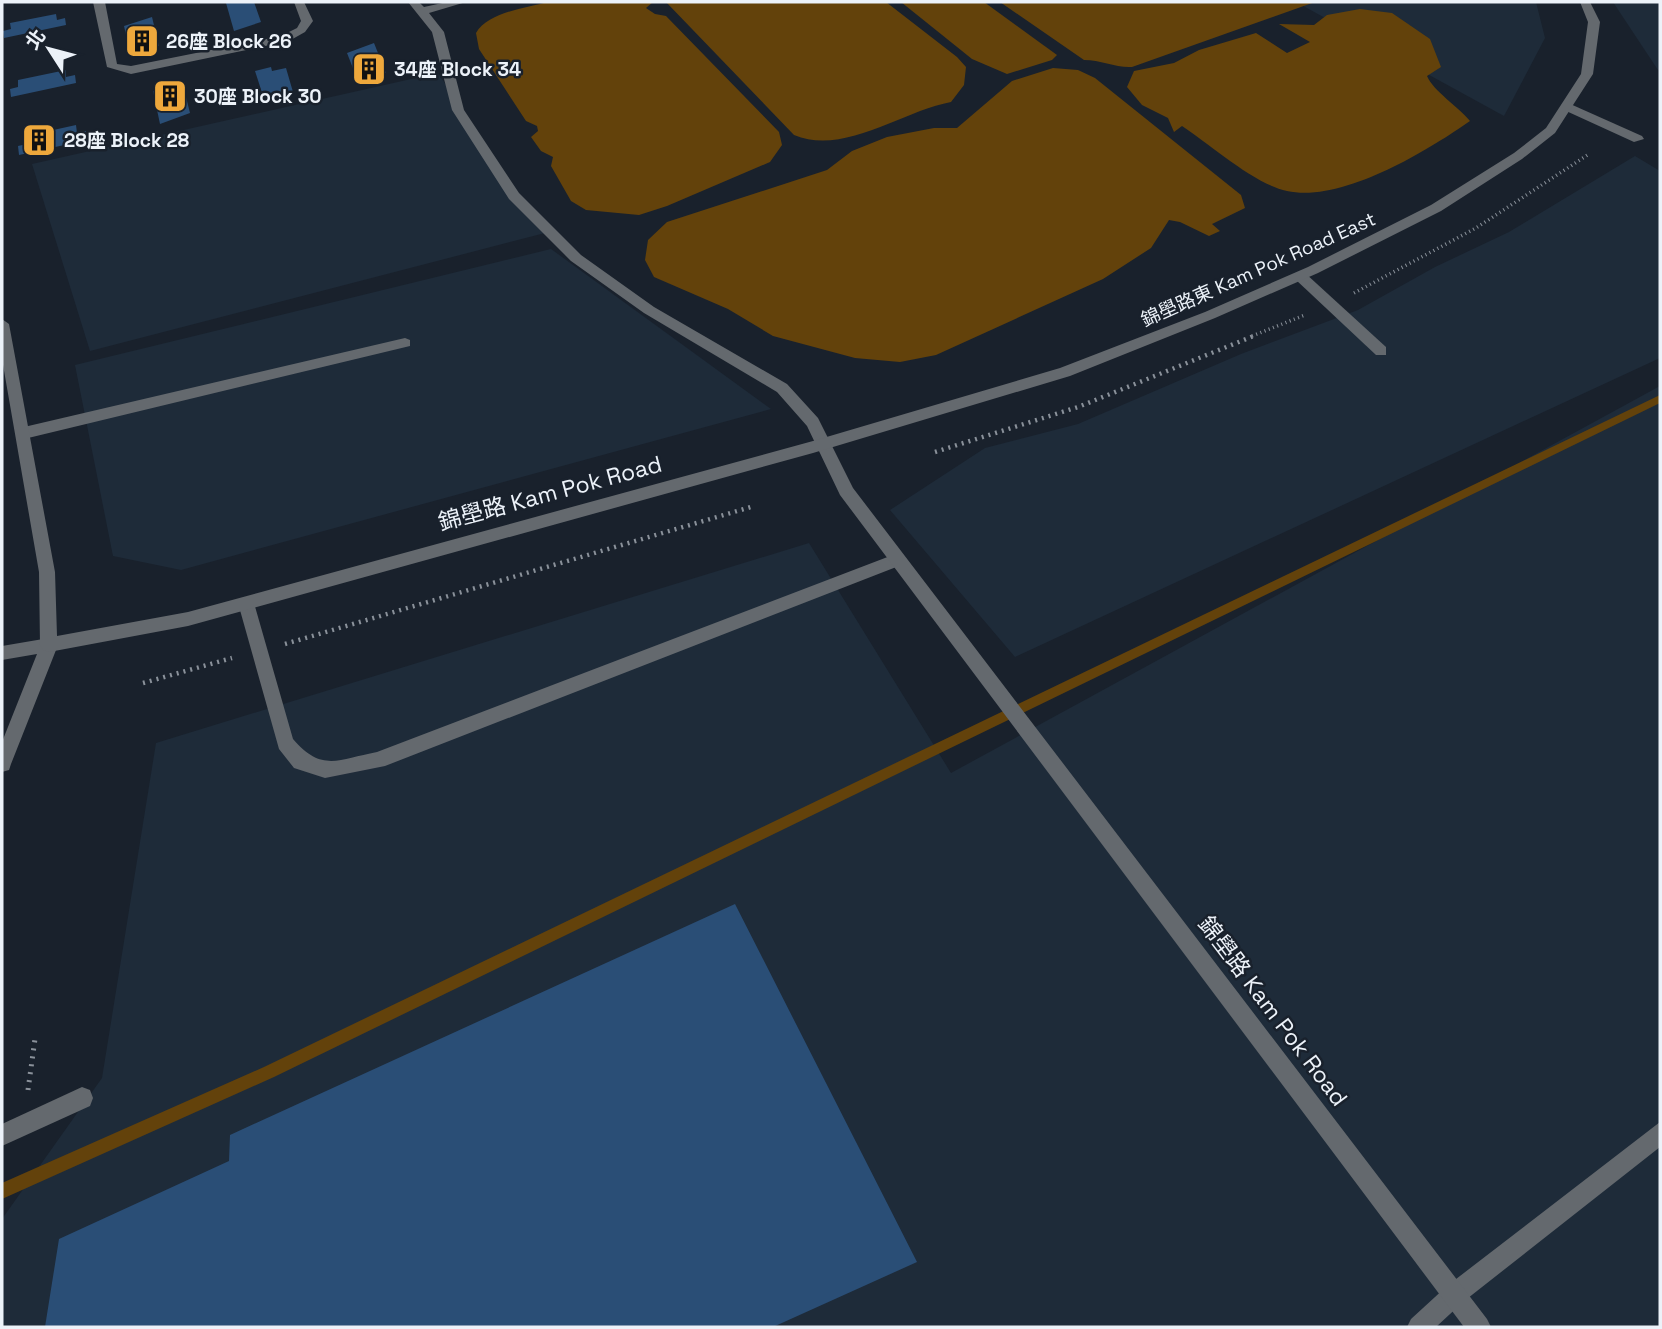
<svg xmlns="http://www.w3.org/2000/svg" width="1662" height="1329" font-family="'Space Grotesk','Noto Sans TC',sans-serif">
<rect width="100%" height="100%" fill="#19212c"/>
<g fill="#1e2b39">
<path d="M1296 2H1536L1545 38 1504 116Z"/>
<path d="M1613 2H1660V70H1658Z"/>
<path d="M438 73 545 233 90 351 32 164Z"/>
<path d="M1635 156 1660 171V358L1015 657 890 510 985 448 1078 424 1241 354 1358 310 1435 267 1509 232Z"/>
<path d="M551 249 771 409 181 570 113 556 75 365Z"/>
<path d="M1660 386V1327H2V1219L102 1078 156 743 809 543 951 773Z"/>
</g>
<g fill="#63420b">
<path d="M548 2H653L646 8 655 14 666 16 779 132 782 145 770 162 667 206 639 215 586 210 571 201 551 166 553 157 541 151 531 137 538 131 537 126 526 121 479 49 476 33C488 12 526 8 548 2Z"/>
<path d="M666 2H886L957 57 966 67 964 85 951 102C902 111 844 156 794 135Z"/>
<path d="M901 2H984L1057 55 1052 60 1007 74 972 59Z"/>
<path d="M1000 2H1315L1132 67C1116 68 1101 60 1084 60Z"/>
<path d="M1360 9 1392 13 1430 39 1441 67 1427 76C1434 92 1458 106 1470 121 1427 151 1342 203 1287 191 1254 184 1211 145 1182 126L1174 132 1168 118 1142 105 1127 87 1134 71 1174 63 1199 50 1256 33 1287 53 1310 42 1279 24 1314 25 1327 15Z"/>
<path d="M1053 68 1078 70 1095 78 1241 195 1245 208 1212 224 1220 231 1209 236 1180 222 1169 220 1151 248 1103 279 936 355 900 362 855 358 773 336 728 309 654 277 645 260 648 240 667 222 827 170 852 151 887 137 934 128H957L1012 81Z"/>
</g>
<g fill="none" stroke-linecap="round" stroke-linejoin="round">
<path fill="#63420b" fill-rule="evenodd" d="M1660 395V403L274 1077 2 1199V1183L264 1067Z"/>
</g>
<g fill="#2a4e76">
<path d="M241 2H254L261 22 234 31 226 3Z"/>
<path d="M56 14 57 20 65 18 66 25 4 38 3 31 11 29 10 23Z"/>
<path d="M152 17 159 46 129 48 124 26Z"/>
<path d="M374 43 386 73 356 76 347 53Z"/>
<path d="M271 67 272 71 286 68 293 92 265 102 255 71Z"/>
<path d="M66 70V77L75 75 76 83 11 97 10 89 18 87V80Z"/>
<path d="M169 88 170 92 184 89 190 113 160 124 153 91Z"/>
<path d="M76 125 77 133 86 131 87 140 19 155 18 146 27 144 26 136Z"/>
<path d="M735 904 917 1262 773 1327H45L59 1239 229 1161 230 1135Z"/>
</g>
<g fill="none" stroke-linecap="round" stroke-linejoin="round">
<g stroke="#8a919a" stroke-width="3.5" stroke-dasharray="1 3.5" stroke-linecap="butt">
<path d="M1354 293 1476 228 1589 154"/>
<path d="M1252 336 1305 315"/>
</g>
<g stroke="#8a919a" stroke-width="4.5" stroke-dasharray="2 5" stroke-linecap="butt">
<path d="M935 452 1078 407 1256 335"/>
<path d="M285 644 751 507"/>
<path d="M143 683 232 658"/>
</g>
<path stroke="#8a919a" stroke-width="5" stroke-dasharray="2 6" stroke-linecap="butt" d="M28 1090 35 1039"/>
<g fill="#64696e" fill-rule="evenodd">
<path d="M93 2H105L117 64 131 66 281 36 297 28 301 21 294 2H304L313 21 305 32 289 41 131 74 107 67Z"/>
<path d="M1568 103 1642 136 1644 139 1634 142 1564 110 1562 107Z"/>
<path d="M1300 272 1305 273 1386 347V355H1376L1295 279 1293 276Z"/>
<path d="M405 338 410 340V346L24 439 16 433 24 427Z"/>
<path d="M898 553 906 559 904 564 385 766 325 778 294 768 279 749 238 603 240 598H252L254 603 293 739C322 773 339 759 377 752Z"/>
<path d="M82 1087 90 1090 93 1098 90 1106 2 1146V1124Z"/>
<path d="M1660 1122V1147L1463 1302 1436 1327H1407L1411 1319 1447 1286Z"/>
</g>
<g fill="#64696e" fill-rule="evenodd">
<path d="M408 2H419L424 7 447 2H466L429 13 444 32 464 110 519 193 581 255 654 307 787 384 818 418 853 488 1487 1319 1491 1327H1464L840 495 807 426 777 392 644 313 571 261 509 199 452 110 432 32Z"/>
<path d="M49 638 55 640 58 645 11 764 9 770 2 772V742L37 654 2 660V646Z"/>
</g>
<path fill="#64696e" fill-rule="evenodd" d="M1580 2H1590L1600 22 1593 74 1555 133 1522 159 1441 211 1318 273 1215 318 1070 376 813 453 188 626 49 652 43 650 40 645 39 572 2 359V319L9 324 55 572 57 636 188 612 813 441 1060 368 1205 312 1308 267 1431 205 1514 153 1546 128 1581 74 1588 22Z"/>
</g>
<defs>
<g id="building-square" transform="scale(1.75)"><rect x="-9" y="-9" width="18" height="18" rx="4" fill="#eea83c" stroke="#19212c"/><path d="M-4-6H4V6H1V3H-1V6H-4ZM-2.5-4.3h1.7v1.8h-1.7ZM.8-4.3h1.7v1.8H.8ZM-2.5-1h1.7V.8h-1.7ZM.8-1h1.7V.8H.8Z" fill="#111"/></g>
</defs>
<g fill-rule="evenodd">
<use href="#building-square" x="142" y="41"/>
<use href="#building-square" x="369" y="69"/>
<use href="#building-square" x="170" y="96"/>
<use href="#building-square" x="39" y="140"/>
</g>
<g text-anchor="middle" stroke-width="5" stroke-linejoin="round" paint-order="stroke">
<g font-size="19" font-weight="bold" fill="#ecf2f9" stroke="#19212c" text-anchor="start">
<text x="166" y="48">26座 Block 26</text>
<text x="394" y="76">34座 Block 34</text>
<text x="194" y="103">30座 Block 30</text>
<text x="64" y="147">28座 Block 28</text>
</g>
<g font-size="19" fill="#ecf2f9" stroke="#19212c">
<text transform="translate(1258 269) rotate(-24)" y="7">錦壆路東 Kam Pok Road East</text>
</g>
<g font-size="23" fill="#ecf2f9" stroke="#19212c">
<text transform="translate(550 493) rotate(-15)" y="8">錦壆路 Kam Pok Road</text>
<text transform="translate(1273 1011) rotate(53)" y="8">錦壆路 Kam Pok Road</text>
</g>
</g>
<rect width="1662" height="1329" fill="none" stroke="#ecf2f9" stroke-width="7"/>
<g transform="translate(49 49) rotate(306)" stroke="#19212c" stroke-width="5" paint-order="stroke">
<path d="M0-5L12 26L0 18L-12 26Z" fill="#ecf2f9"/>
<text y="-10" font-size="19" font-weight="bold" text-anchor="middle" fill="#ecf2f9">北</text>
</g>
</svg>
